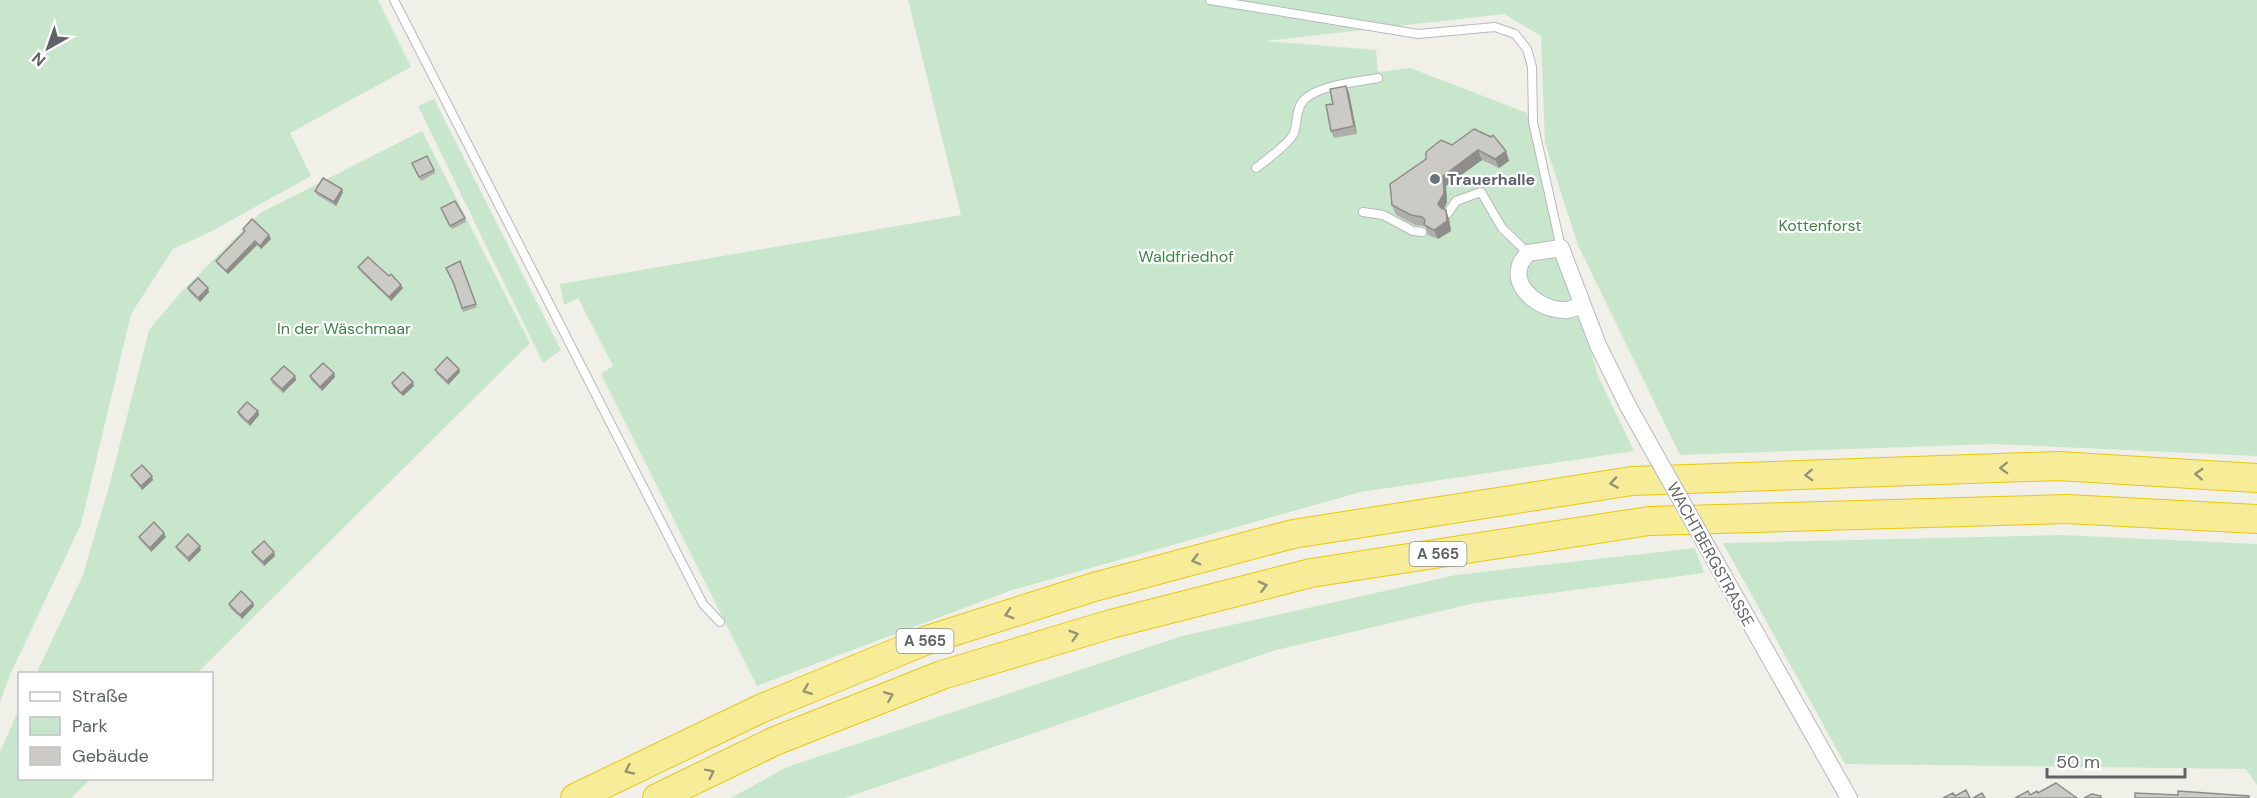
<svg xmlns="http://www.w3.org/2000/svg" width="2257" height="798" font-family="'DM Sans',sans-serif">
<rect width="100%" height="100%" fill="#f0f0e8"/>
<g fill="#c7e6cb">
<path d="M0 0H378L411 67 290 133 311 176 210 232 173 249 131 314 81 524 10 675 0 702Z"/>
<path d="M908 0H2257V456L1993 444 1680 455 1578 245 1545 143 1541 36 1504 14 1266 41 1376 50 1378 72 1410 68 1527 113 1598 376 1634 451 1361 492 1012 590 757 686 601 374 613 366 578 298 564 305 560 284 961 215Z"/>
<path d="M434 99 561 350 543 363 418 106Z"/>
<path d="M422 131 530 343 197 673 36 674 83 575 110 483 149 330 182 291 260 213Z"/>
<path d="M2061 535 2257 544V785L2246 769 1845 764 1723 543Z"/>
<path d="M1695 548 1704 573 1475 603 1276 650 845 798H731L787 767 1182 636 1456 575Z"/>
<path d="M19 709 20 778 91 779 71 798H0V752Z"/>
</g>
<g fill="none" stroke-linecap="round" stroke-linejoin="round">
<g stroke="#b8b9be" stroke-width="10">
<g id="service">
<path d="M394 0 703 604 720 622"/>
<path d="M1210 0 1418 34 1495 27 1515 34 1527 49 1532 67 1533 122 1561 248"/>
<path d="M1256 168C1265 161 1290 143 1294 133 1298 122 1295 111 1303 101 1317 85 1357 82 1378 78"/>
<path d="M1363 212 1383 215 1413 231 1422 232"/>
<path d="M1448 213 1456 201 1481 192 1502 228 1528 253"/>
</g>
</g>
<g stroke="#b8b9be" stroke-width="18">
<g id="minor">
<path d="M1582 305C1577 307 1572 309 1568 310 1545 312 1511 291 1520 265 1521 261 1526 256 1528 253L1561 248 1598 345 1628 406"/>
<path d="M1723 575 1849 798"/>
</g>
</g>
<g stroke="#ebc60e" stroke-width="30">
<g id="motorway">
<path d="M575 798 760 709 927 640 1094 587 1293 534 1632 481 2058 466 2257 478"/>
<path d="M657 798 775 741 942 675 1111 624 1311 573 1649 521 2067 509 2257 519"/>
</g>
</g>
<use href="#service" stroke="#fff" stroke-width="8"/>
<use href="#minor" stroke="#fff" stroke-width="16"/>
<use href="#motorway" stroke="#f7ed99" stroke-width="28"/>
<g stroke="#b8b9be" stroke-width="18" stroke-linecap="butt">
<path id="minor-bridge" d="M1628 406 1723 575"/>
</g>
<use href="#minor-bridge" stroke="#fff" stroke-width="16"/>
</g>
<g fill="#afaea9">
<path d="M1346 86 1349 93 1357 134 1334 138 1331 131 1333 104Z"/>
<path d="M1452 145 1506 151 1509 161 1499 168 1482 160 1446 186 1447 202 1444 209 1449 219 1451 231 1438 239 1428 235 1425 226 1415 225 1396 215 1392 205Z"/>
<path d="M412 163 434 170 435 173 421 181Z"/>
<path d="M315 191 343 192 336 206 317 195Z"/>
<path d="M441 208 465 218 466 222 452 229Z"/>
<path d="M243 229 271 239 261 249 257 245 228 274 217 264 216 261 244 232Z"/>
<path d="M460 261 477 307 463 312 455 287 446 268Z"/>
<path d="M358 267 389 276 401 285 403 288 391 301 360 271Z"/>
<path d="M188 288H208L209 292 200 302 189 292Z"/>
<path d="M459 369 460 372 448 385 437 374 435 370Z"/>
<path d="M334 373 335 377 322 391 311 380 310 376Z"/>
<path d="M295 376 296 380 283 393 272 383 271 379Z"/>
<path d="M413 382 414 386 403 396 393 387 392 383Z"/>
<path d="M258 411 259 415 250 426 239 416 238 412Z"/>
<path d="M131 475 153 480 142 490 133 479Z"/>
<path d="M139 537H166L151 552 141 541Z"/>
<path d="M176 547 201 550 189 562 177 550Z"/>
<path d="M252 552 275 556 264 566 254 556Z"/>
<path d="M253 603 254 606 242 619 230 608 229 604Z"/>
</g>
<g fill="#8f8d8a">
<path d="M1346 86 1349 93 1357 134 1354 126Z"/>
<path d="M1478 150 1482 160 1446 186 1447 202 1442 213 1438 204 1443 176Z"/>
<path d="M1506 151 1509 161 1499 168 1495 159Z"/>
<path d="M342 189 343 192 336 206 334 202Z"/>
<path d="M1446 210 1449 219 1451 231 1438 239 1434 230Z"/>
<path d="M269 235 271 239 261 249 260 246Z"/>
<path d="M255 241 257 245 228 274 226 271Z"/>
<path d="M401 285 403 288 391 301 389 297Z"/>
<path d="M208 288 209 292 200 302 198 298Z"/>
<path d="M459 369 460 372 448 385 447 381Z"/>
<path d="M334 373 335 377 322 391 320 387Z"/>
<path d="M295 376 296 380 283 393 282 389Z"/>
<path d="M413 382 414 386 403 396 401 393Z"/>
<path d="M258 411 259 415 250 426 248 422Z"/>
<path d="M152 476 153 480 142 490 141 486Z"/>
<path d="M164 533 166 537 151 552 150 548Z"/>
<path d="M200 546 201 550 189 562 188 558Z"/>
<path d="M274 552 275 556 264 566 263 562Z"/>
<path d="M253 603 254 606 242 619 240 615Z"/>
</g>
<g fill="#cccac5" stroke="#8f8d8a" stroke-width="1.5">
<path d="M1346 86 1354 126 1331 131 1326 105 1333 104 1330 89Z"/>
<path d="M1474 129 1491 137 1493 135 1506 151 1495 159 1478 150 1443 176 1444 193 1438 204 1441 208 1446 210 1447 221 1434 230 1424 225 1425 220 1422 217 1411 215 1392 205 1390 184 1426 159V152L1441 140 1452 145Z"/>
<path d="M427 156 434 170 419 177 412 163Z"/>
<path d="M323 178 342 189 334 202 315 191Z"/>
<path d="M455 201 465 218 450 226 441 208Z"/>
<path d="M252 219 269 235 260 246 255 241 226 271 216 261 245 231 243 229Z"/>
<path d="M368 257 389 276 391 274 401 285 389 297 358 267Z"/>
<path d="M460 261 476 304 462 308 454 284 446 268Z"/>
<path d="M198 278 208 288 198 298 188 288Z"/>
<path d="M447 357 459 369 447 381 435 370Z"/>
<path d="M323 363 334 373 320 387 310 376Z"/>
<path d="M284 366 295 376 282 389 271 379Z"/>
<path d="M403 372 413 382 401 393 392 383Z"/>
<path d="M247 402 258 411 248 422 238 412Z"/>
<path d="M142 465 152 476 141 486 131 475Z"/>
<path d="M154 522 164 533 150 548 139 537Z"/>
<path d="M188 534 200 546 188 558 176 547Z"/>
<path d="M264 541 274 552 263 562 252 552Z"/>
<path d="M241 591 253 603 240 615 229 604Z"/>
<path d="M2056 783 2077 798H2015L2028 791 2030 795 2037 791 2038 793Z"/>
<path d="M1966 790 1970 798H1943L1953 793 1955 796Z"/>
<path d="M2178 791 2249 796V798H2135V793L2178 795Z"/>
<path d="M1982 793 1985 798H1973Z"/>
<path d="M2092 794 2101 796V798H2084Z"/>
</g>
<defs><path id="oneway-chevron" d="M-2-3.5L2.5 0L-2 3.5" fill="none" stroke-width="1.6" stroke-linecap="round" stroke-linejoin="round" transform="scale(1.5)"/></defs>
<g stroke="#949378">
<use href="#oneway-chevron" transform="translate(2004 468) rotate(178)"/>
<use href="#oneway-chevron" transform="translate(2199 474) rotate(-177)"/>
<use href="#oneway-chevron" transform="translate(1809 475) rotate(178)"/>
<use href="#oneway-chevron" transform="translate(1614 483) rotate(171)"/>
<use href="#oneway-chevron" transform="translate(1196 560) rotate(165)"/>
<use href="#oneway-chevron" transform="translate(1263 586) rotate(-14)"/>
<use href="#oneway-chevron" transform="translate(1009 614) rotate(162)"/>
<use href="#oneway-chevron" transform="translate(1074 635) rotate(-17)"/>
<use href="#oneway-chevron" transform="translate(807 690) rotate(158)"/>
<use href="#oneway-chevron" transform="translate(889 696) rotate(-22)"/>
<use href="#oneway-chevron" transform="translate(629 770) rotate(155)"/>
<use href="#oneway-chevron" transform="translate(710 773) rotate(-26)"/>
</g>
<circle fill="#6b7280" stroke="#fff" stroke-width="2" cx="1435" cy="179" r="6"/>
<g text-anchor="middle" stroke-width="4.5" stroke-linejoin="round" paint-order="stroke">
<g fill="#fff" stroke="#8f9195" stroke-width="1.5">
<rect x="1409.5" y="542" width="57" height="24" rx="4.5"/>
<rect x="896.5" y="629" width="57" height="24" rx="4.5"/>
</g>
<g font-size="15" font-weight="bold" fill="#5f6267">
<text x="1438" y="559">A 565</text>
<text x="925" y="646">A 565</text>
</g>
<g font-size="16" font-weight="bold" fill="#5b616d" stroke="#fff" text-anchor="start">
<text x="1447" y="185">Trauerhalle</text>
</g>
<g font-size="16" fill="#3b8348" stroke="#fff">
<text x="1820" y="231">Kottenforst</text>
<text x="1186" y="262">Waldfriedhof</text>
<text x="344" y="334">In der Wäschmaar</text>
</g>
<g font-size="16" fill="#5f6267" stroke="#fff">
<text transform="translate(1711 554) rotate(61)" y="6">WACHTBERGSTRASSE</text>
</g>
</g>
<rect x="18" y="672" width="195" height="108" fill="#ffffff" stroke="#bfc0c2" stroke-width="1.5"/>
<rect x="30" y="692" width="30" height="9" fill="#ffffff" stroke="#bfc0c2" stroke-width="1.5"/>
<text x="72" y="702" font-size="18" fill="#5f6267">Straße</text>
<rect x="30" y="717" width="30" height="18" fill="#c7e6cb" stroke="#bfc0c2" stroke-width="1.5"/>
<text x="72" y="732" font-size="18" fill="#5f6267">Park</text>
<rect x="30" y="747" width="30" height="18" fill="#cccac5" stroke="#bfc0c2" stroke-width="1.5"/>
<text x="72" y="762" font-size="18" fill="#5f6267">Gebäude</text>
<g transform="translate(48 48) rotate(220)" stroke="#ffffff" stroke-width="4.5" paint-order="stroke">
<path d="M0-4.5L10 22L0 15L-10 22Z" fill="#5f6267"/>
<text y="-9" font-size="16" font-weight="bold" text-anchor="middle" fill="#5f6267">N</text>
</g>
<path d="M2047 768v9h138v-9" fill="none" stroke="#5f6267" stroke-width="3"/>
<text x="2056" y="768" font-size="18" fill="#5f6267" stroke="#ffffff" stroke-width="4.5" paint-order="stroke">50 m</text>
</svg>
